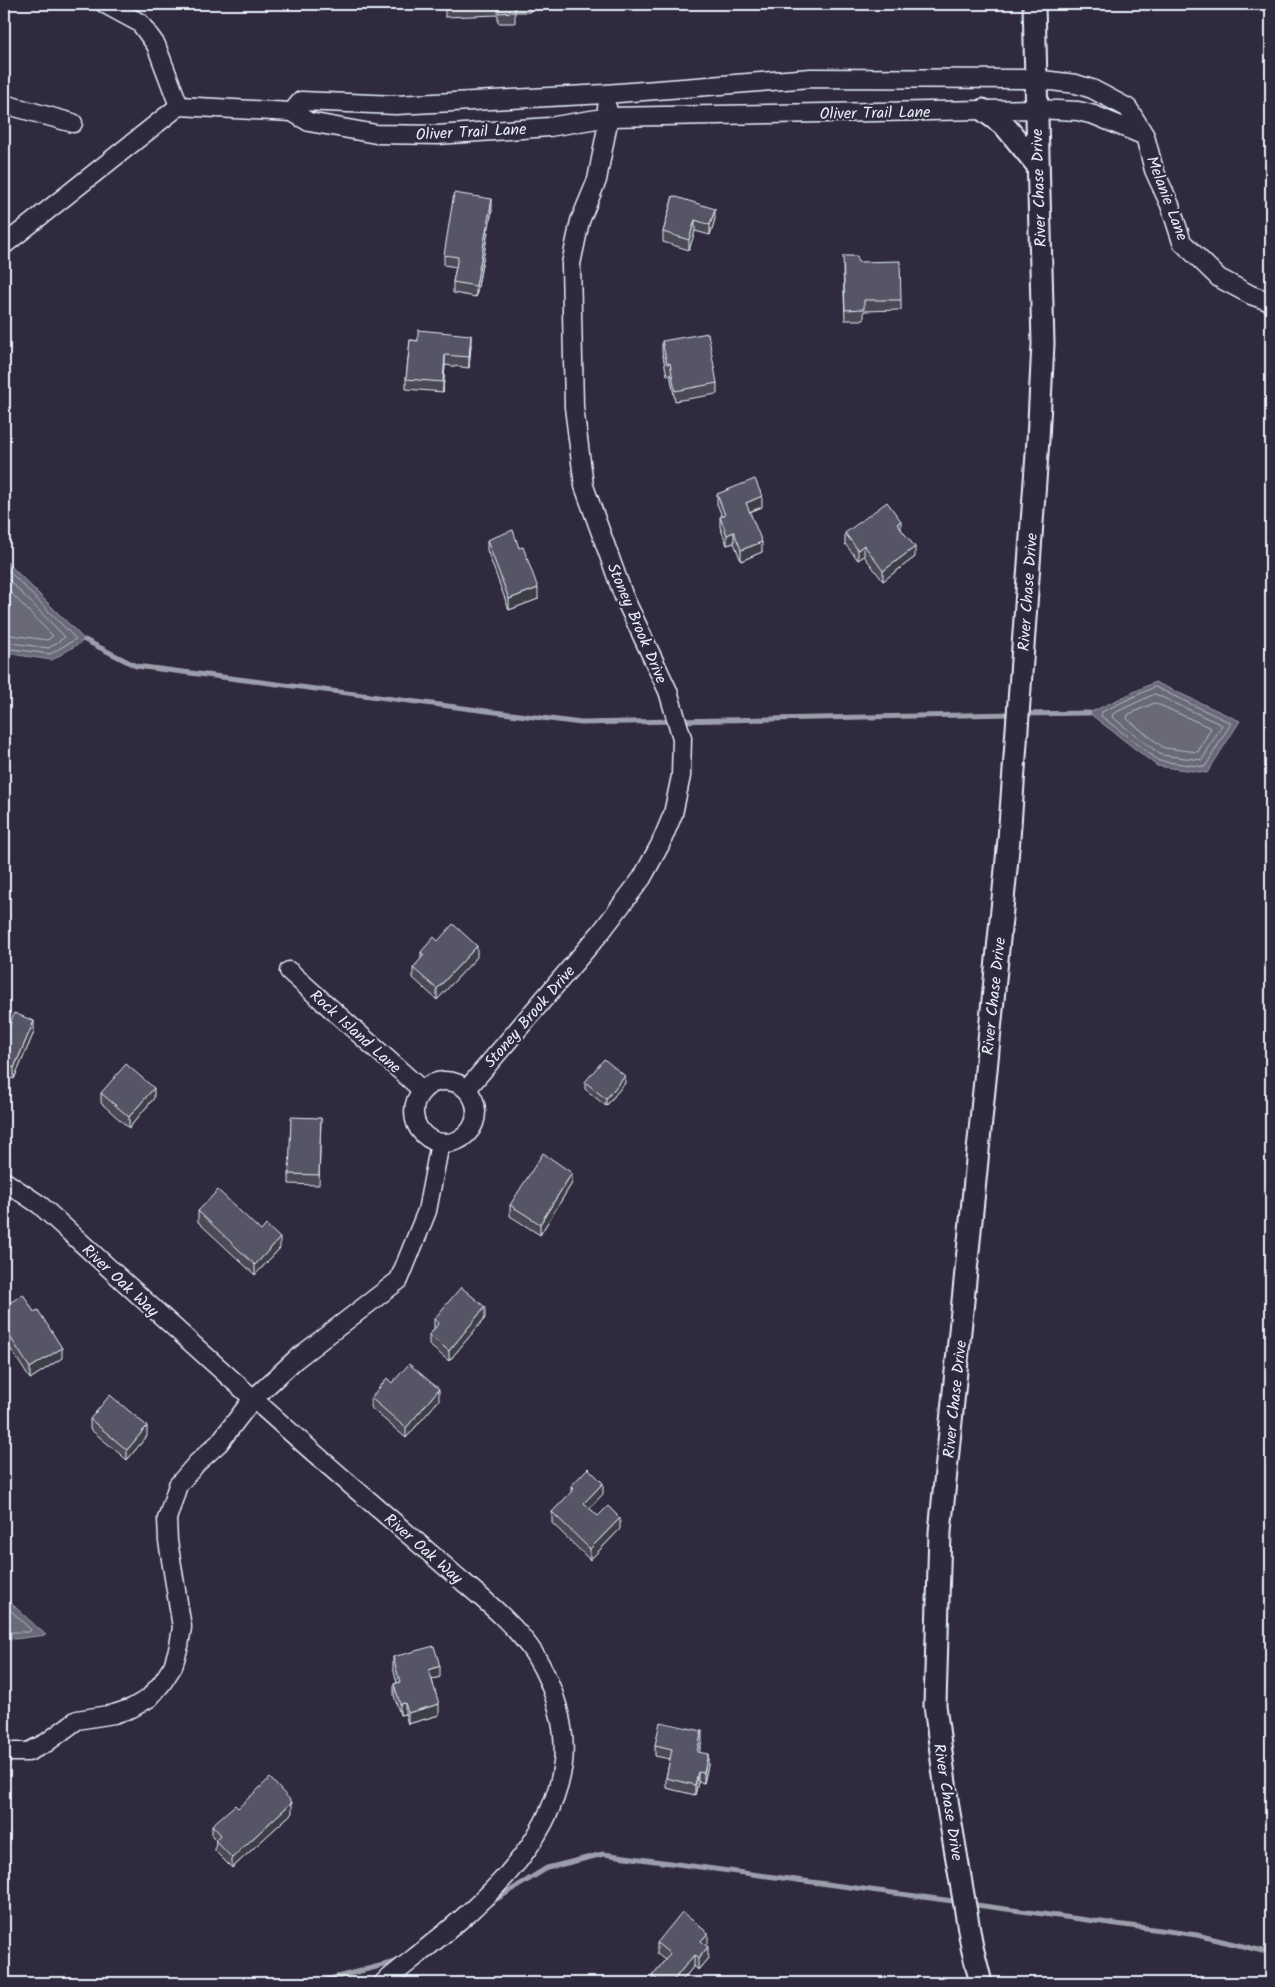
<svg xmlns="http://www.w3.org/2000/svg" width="1275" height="1987" font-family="Kalam,sans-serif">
<rect width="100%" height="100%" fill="#2f2a3d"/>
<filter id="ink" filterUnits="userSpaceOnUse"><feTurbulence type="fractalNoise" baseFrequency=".02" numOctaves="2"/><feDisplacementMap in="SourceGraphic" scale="10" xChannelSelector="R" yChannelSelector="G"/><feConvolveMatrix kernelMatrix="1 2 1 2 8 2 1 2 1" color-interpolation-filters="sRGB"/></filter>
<g filter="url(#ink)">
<g fill="#696978" stroke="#9c9fab">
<path d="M4 559 85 640 52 660 4 653Z"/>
<path d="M1155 682 1240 721 1207 773 1157 766 1089 713Z"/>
<path d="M4 1597 46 1635 15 1639 4 1637Z"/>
</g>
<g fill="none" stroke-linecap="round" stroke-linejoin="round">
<g stroke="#b5bbc5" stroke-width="1">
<path d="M4 566 76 639 50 654 4 648"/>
<path d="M4 575 65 637 49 648 4 642"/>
<path d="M4 586 53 636 47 640 4 634"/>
<path d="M1155 687 1231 723 1205 767 1159 761 1101 716 1102 712Z"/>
<path d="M1155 694 1222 725 1202 760 1161 755 1112 717 1113 714Z"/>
<path d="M1155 703 1211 728 1198 752 1164 748 1127 719 1128 715Z"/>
<path d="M4 1604 31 1630 29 1632H4"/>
</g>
<g stroke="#9c9fab" stroke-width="5">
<path d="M85 640 136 666 581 723 1013 714"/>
<path d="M1022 714 1089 713"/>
<path d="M969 1904 1197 1935 1271 1953"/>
<path d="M487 1905 547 1868 603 1854 960 1902"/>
<path d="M314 1983 395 1962 403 1957"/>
</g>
<g stroke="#e8f1f8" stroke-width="21">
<g id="minor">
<path d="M105 4 140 23 156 45 179 106"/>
<path d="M4 104 73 123"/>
<path d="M1145 136 1094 115 1078 111 1036 109 609 117 549 127 437 135 376 134 309 122 292 112 301 101 396 105 605 94 811 78 1034 79 1076 84 1092 89 1128 108 1145 136 1154 170 1170 205 1182 242 1219 278 1251 295 1271 302"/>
<path d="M4 245 179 106 292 112"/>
<path d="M289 971 422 1090"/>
<circle cx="445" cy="1112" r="31"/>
<path d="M467 1089 601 932 642 878 660 845 673 814 681 776 682 738 668 691 624 597 584 486 574 407 571 264 580 221 597 180 609 117 607 107"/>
<path d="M4 1181 40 1205C144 1300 247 1395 353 1487 387 1516 421 1545 455 1575 482 1598 516 1625 535 1655 554 1686 567 1727 563 1763 551 1860 452 1926 383 1983"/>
<path d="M4 1752H28L46 1743 77 1720 114 1714 132 1708 149 1698 162 1683 173 1666 179 1646 182 1627 168 1541 167 1519 178 1485 197 1463 219 1443 252 1400 295 1360 399 1280 427 1211 440 1143"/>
</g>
</g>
<g stroke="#e8f1f8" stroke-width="25">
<g id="tertiary">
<path d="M983 110 1005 126 1038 166"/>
<path d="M981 1983 972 1947 948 1807 935 1705 940 1532 1009 839 1038 440 1043 344 1034 4"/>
</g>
</g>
<use href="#minor" stroke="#2f2a3d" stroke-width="18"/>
<use href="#tertiary" stroke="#2f2a3d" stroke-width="21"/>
</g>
<g fill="#4b4957" stroke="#e8f1f8">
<path d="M445 4H530V12H515V23H498V15L445 17Z"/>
<path d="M673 196 715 219 710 235 695 231 689 250 663 242V232Z"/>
<path d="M492 210 476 297 453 293V282L456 267 444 265V255Z"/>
<path d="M858 262 901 300V310L864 311V320H845L843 267Z"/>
<path d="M410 340 471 345 469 368 445 365 443 392 406 389V379Z"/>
<path d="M662 341 717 383V394L675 401 670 374 667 375 662 352Z"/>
<path d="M717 494 762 507 750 512 762 552 741 561 734 543 727 545 720 527V517L722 516 717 504Z"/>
<path d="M901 529 915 557 883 581 864 556 858 560 845 544V533Z"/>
<path d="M487 540 519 548 538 599 509 610 487 550Z"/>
<path d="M438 941 477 957 437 1000 413 978V968L421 959V952Z"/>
<path d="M4 1023 9 1026 34 1032 14 1079 4 1075Z"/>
<path d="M585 1082 625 1083 606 1106 585 1089Z"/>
<path d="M101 1093 154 1098 129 1128 101 1103Z"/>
<path d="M321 1118 319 1185 289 1184V1174Z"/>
<path d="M572 1183 540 1235 510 1216V1205Z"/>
<path d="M198 1211 280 1248 255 1275 198 1222Z"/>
<path d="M4 1307 62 1358 30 1379 5 1340V1330L4 1328Z"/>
<path d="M485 1318 449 1361 429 1345V1335L434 1329V1319Z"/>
<path d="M392 1383 439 1400 406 1438 371 1408V1398Z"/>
<path d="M90 1419 147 1436 127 1460 90 1429Z"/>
<path d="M571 1486 603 1494 589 1508 598 1516 620 1529 590 1560 552 1523V1512L571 1493Z"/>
<path d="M393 1657 440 1677 432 1679 439 1715 408 1724 405 1714 400 1715 394 1695V1684L397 1683 393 1668Z"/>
<path d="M702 1741 699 1752 708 1765 704 1783 698 1782 695 1795 666 1788V1778L670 1759 655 1756V1745Z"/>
<path d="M238 1808 292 1813 232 1868 215 1851 216 1840 212 1836V1825Z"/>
<path d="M657 1943 708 1944 706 1945 708 1958 698 1970 694 1966 680 1983H652V1976L665 1960 657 1954Z"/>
</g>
<g fill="#3d3c47" stroke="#e8f1f8">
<path d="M492 199V210L476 297V286Z"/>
<path d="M715 209V219L710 235V225Z"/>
<path d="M695 220V231L689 250V240Z"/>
<path d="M471 335V345L469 368V357Z"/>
<path d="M445 355V365L443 392V382Z"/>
<path d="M762 496V507L746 513V503Z"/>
<path d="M901 521V531L897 524Z"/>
<path d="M734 532V543L727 545V535Z"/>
<path d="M762 542V552L741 561V550Z"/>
<path d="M864 545V556L858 560V550Z"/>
<path d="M915 547V557L883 581V571Z"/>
<path d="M538 588V599L509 610V599Z"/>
<path d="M477 946V957L437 1000V989Z"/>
<path d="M34 1021V1032L14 1079V1068Z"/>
<path d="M625 1076V1083L606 1106V1099Z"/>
<path d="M154 1088V1098L129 1128V1117Z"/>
<path d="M572 1173V1183L540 1235V1224Z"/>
<path d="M280 1238V1248L255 1275V1265Z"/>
<path d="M485 1307V1318L449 1361V1351Z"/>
<path d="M62 1348V1358L30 1379V1368Z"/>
<path d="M439 1389V1400L406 1438V1428Z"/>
<path d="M147 1426V1436L127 1460V1450Z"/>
<path d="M603 1483V1494L584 1514V1503Z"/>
<path d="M620 1518V1529L590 1560V1549Z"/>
<path d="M440 1666V1677L429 1680V1670Z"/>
<path d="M405 1703V1714L400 1715V1704Z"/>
<path d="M439 1704V1715L408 1724V1713Z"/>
<path d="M702 1731V1741L697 1762V1752Z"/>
<path d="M708 1754V1765L704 1783V1773Z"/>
<path d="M698 1772V1782L695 1795V1785Z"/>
<path d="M292 1802V1813L232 1868V1858Z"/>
<path d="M708 1933V1944L701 1952V1941Z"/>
<path d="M708 1947V1958L698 1970V1959Z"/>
<path d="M694 1955V1966L680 1983H671Z"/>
</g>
<g fill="#575565" stroke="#e8f1f8">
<path d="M445 4H515V12L498 13V5L445 7Z"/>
<path d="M454 193 492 199 476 286 453 282 458 257 444 255Z"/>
<path d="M673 196 715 209 710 225 695 220 689 240 663 232Z"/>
<path d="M843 256H857L858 262 900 261 901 300H864V309L845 310Z"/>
<path d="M418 330 471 335 469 357 445 355 443 382 406 379 410 340 418 341Z"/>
<path d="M708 333 717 383 675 391 670 363 667 364 662 341Z"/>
<path d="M755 479 762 496 746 503 762 542 741 550 734 532 727 535 720 517 725 515 717 494Z"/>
<path d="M887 502 901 521 897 524 915 547 883 571 864 545 858 550 845 533Z"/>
<path d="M513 530 519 548 523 547 538 588 509 599 487 540Z"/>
<path d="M453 924 477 946 437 989 413 968 424 955 421 952 434 937 438 941Z"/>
<path d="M14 1013 34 1021 14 1068 4 1064V1023L9 1026Z"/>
<path d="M604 1059 625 1076 606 1099 585 1082Z"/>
<path d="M126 1064 154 1088 129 1117 101 1093Z"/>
<path d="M291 1117 321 1118 319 1175 289 1174Z"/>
<path d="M543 1153 572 1173 540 1224 510 1205Z"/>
<path d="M218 1190 261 1231 266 1225 280 1238 255 1265 198 1211Z"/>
<path d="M461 1287 485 1307 449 1351 429 1335 439 1323 434 1319Z"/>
<path d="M23 1294 34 1312 38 1310 62 1348 30 1368 5 1329 10 1326 4 1317V1307Z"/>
<path d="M409 1364 439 1389 406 1428 371 1398 387 1378 392 1383Z"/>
<path d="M110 1395 147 1426 127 1450 90 1419Z"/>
<path d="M588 1468 603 1483 584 1503 598 1516 608 1506 620 1518 590 1549 552 1512 574 1489 571 1486Z"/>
<path d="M434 1646 440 1666 429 1670 439 1704 408 1713 405 1703 400 1704 394 1684 400 1682 393 1657Z"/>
<path d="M660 1722 702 1731 697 1752 708 1754 704 1773 698 1772 695 1785 666 1778 672 1749 655 1745Z"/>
<path d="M270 1778 292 1802 232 1858 215 1840 221 1835 212 1825 235 1805 238 1808Z"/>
<path d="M682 1912 708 1933 701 1941 708 1947 698 1959 694 1955 671 1983H662L652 1976 670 1954 657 1943Z"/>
<path d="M852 1979 854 1983H843Z"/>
</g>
</g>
<g text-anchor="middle" stroke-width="4.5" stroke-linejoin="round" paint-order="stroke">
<g font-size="16" fill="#e8f1f8" stroke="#2f2a3d">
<text transform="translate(875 112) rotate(-1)" y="6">Oliver Trail Lane</text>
<text transform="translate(471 131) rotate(-3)" y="6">Oliver Trail Lane</text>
<text transform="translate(1038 188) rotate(-92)" y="6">River Chase Drive</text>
<text transform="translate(1168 198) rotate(69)" y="6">Melanie Lane</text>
<text transform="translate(1027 592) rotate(-86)" y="6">River Chase Drive</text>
<text transform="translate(638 623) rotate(67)" y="6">Stoney Brook Drive</text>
<text transform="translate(993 996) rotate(-84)" y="6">River Chase Drive</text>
<text transform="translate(529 1016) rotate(-49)" y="6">Stoney Brook Drive</text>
<text transform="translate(356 1031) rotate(42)" y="6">Rock Island Lane</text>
<text transform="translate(121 1280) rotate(43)" y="6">River Oak Way</text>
<text transform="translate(954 1399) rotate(-84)" y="6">River Chase Drive</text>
<text transform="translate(424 1548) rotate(41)" y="6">River Oak Way</text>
<text transform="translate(949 1802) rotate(81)" y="6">River Chase Drive</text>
</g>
</g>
<rect width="1275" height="1987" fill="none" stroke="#2f2a3d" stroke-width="20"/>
<rect x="10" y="10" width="1255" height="1967" fill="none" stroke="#e8f1f8" stroke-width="2" filter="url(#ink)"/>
</svg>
